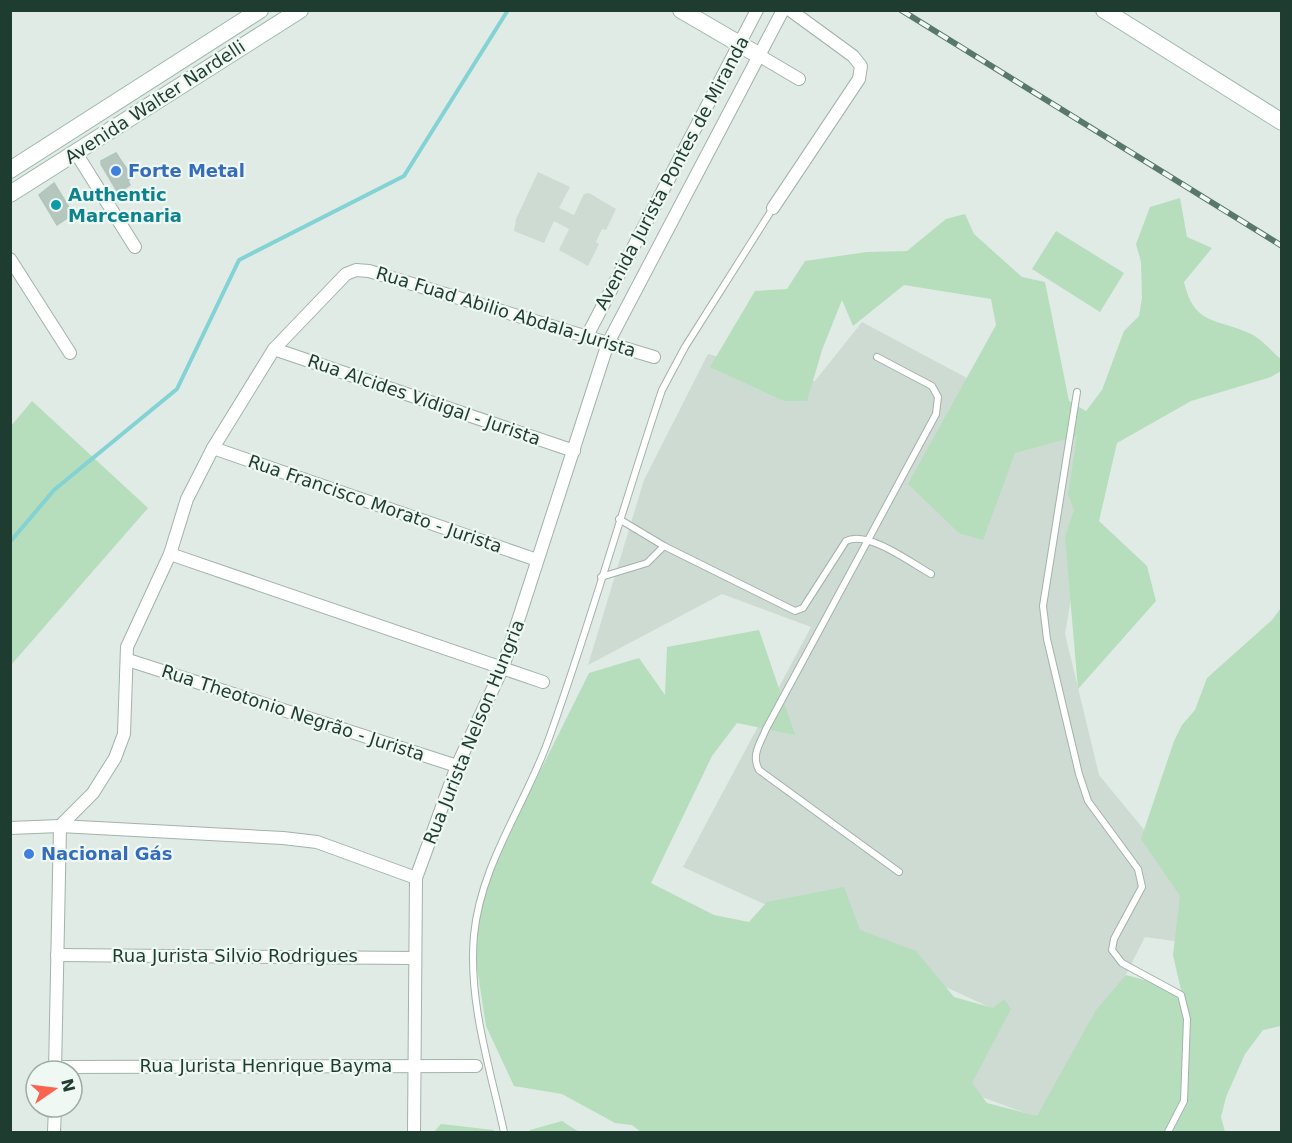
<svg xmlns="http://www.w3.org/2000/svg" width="1292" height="1143" font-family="'DejaVu Sans',sans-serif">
<rect width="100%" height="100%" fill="#dfebe4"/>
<g fill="#cddbd3">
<path d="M538 172 570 187 559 208 574 215 584 194 589 193 616 209 606 230 602 229 596 242 599 244 588 266 559 250 569 229 554 221 544 243 514 231 516 219Z"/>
<path d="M862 322 1096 447 1065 634 1099 775 1192 888 1182 942 1145 937 1050 1122 957 1088 998 1011 683 867 811 627 722 594 588 665 644 480 708 354 815 381Z"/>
</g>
<g fill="#b6debc">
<path d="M1180 198 1187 237 1212 248 1184 282C1194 325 1215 318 1249 333 1261 338 1272 352 1282 360L1281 371 1271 377 1191 401 1117 443 1099 521 1147 566 1156 601 1078 689 1065 537 1074 510 1068 494 1077 436 1015 453 983 540 959 533 908 484 996 325 991 299 904 285 853 326 842 300 822 350 807 401H784L710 367 755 291 787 289 805 261 867 252 907 251 946 219 965 214 974 234 1022 277 1045 282 1069 401 1086 411 1102 390 1124 331 1139 316 1142 298 1141 262 1136 244 1150 207Z"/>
<path d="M1056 231 1124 273 1100 312 1032 269Z"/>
<path d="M32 401 148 508 11 665V426Z"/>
<path d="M1281 608V1026L1263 1030 1245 1054 1226 1097 1221 1117 1225 1132H641L632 1125 615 1123 562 1094 514 1086 486 1026 473 941 481 890 589 673 639 658 665 695 667 647 759 630 795 735 737 723 712 756 651 883 714 915 749 922 767 902 844 887 860 930 916 951 954 997 993 1008 1004 999 1011 1009 972 1083 987 1103 1037 1116 1096 1010 1126 975 1181 990 1173 955 1180 896 1141 839 1174 741 1182 725 1195 710 1207 678 1272 620Z"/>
<path d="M562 1121 579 1132H529L530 1130Z"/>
<path d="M441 1124 494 1130V1132H434Z"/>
</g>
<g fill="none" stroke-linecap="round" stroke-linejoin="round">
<path stroke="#83d2d4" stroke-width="4" d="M10 542 54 490 177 389 239 260 404 176 508 10"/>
</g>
<g fill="#b4c6bd" stroke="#b1c5ba" stroke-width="1.5">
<path d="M116 153 132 177 128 181 130 185 118 193 101 164V161Z"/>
<path d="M54 183 73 214 57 225 39 195Z"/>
</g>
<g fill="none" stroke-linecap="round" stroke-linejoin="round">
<g stroke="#a2b3ab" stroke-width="8">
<g id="lane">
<path d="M877 357 932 386 938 397 936 414 766 729C760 744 751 755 759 770L899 872"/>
<path d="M1077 392 1043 606 1047 639 1079 774 1088 801 1138 869 1142 887 1114 939 1112 950 1122 963 1181 995 1187 1019 1184 1101 1168 1132"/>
<path d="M619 519 664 546 795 611 803 608 846 541C868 530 911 563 931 574"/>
<path d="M601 577 647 563 664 546"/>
<path d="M504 1132C490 1068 468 1002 474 935 481 864 524 807 548 741 590 625 623 506 662 390L685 347 773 208"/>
</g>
</g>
<g stroke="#a2b3ab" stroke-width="14">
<g id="street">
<path d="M760 56 799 79"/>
<path d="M76 153 135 247"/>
<path d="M773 208 859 79 861 66 853 56 790 10"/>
<path d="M10 259 70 353"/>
<path d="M587 336 757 10"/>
<path d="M274 349 574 451"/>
<path d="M213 448 537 560"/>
<path d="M170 554 543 682"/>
<path d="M128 660 457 766"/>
<path d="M10 828 60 826 283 838 317 842 416 878"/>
<path d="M57 955 414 958"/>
<path d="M55 1067 476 1066"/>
<path d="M55 1071 60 826 93 793 115 758 124 734 127 647 170 554 187 499 213 448 274 349 346 274 356 270 369 271 654 357"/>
<path d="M54 1132 55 1107"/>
<path d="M414 1132 416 878 457 766 503 667 608 343 783 10"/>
</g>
</g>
<g stroke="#9db8ab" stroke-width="18">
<g id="secondary">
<path d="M681 10 760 56"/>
<path d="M1104 10 1282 122"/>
<path d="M10 170 260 10"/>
<path d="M10 194 300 10"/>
</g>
</g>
<use href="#lane" stroke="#fff" stroke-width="6"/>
<use href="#street" stroke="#fff" stroke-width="12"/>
<use href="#secondary" stroke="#fff" stroke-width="16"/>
<g stroke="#59786c" stroke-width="6">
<path id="rail" d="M901 10 1282 246"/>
</g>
<use href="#rail" stroke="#eff8f3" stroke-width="4" stroke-dasharray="11" stroke-linecap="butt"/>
</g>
<g fill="#3f7fe0" stroke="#eff8f3" stroke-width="2">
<circle cx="116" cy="171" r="6"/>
<circle cx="29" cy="854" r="6"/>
</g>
<circle fill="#0f9aa8" stroke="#eff8f3" stroke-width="2" cx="56" cy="205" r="6"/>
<g text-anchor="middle" stroke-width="4.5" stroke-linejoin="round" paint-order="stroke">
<g font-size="18" fill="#1f3c31" stroke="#eff8f3">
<text transform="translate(155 102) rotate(-33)" y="6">Avenida Walter Nardelli</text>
<text transform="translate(672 173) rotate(-62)" y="6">Avenida Jurista Pontes de Miranda</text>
<text transform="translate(506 312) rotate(17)" y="6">Rua Fuad Abilio Abdala-Jurista</text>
<text transform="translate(424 400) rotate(19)" y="6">Rua Alcides Vidigal - Jurista</text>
<text transform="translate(375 504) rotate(19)" y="6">Rua Francisco Morato - Jurista</text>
<text transform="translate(293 713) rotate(18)" y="6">Rua Theotonio Negrão - Jurista</text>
<text transform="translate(474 732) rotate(-68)" y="6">Rua Jurista Nelson Hungria</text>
<text x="235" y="962">Rua Jurista Silvio Rodrigues</text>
<text x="266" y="1072">Rua Jurista Henrique Bayma</text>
</g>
<g font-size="18" font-weight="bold" fill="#366cbe" stroke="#eff8f3" text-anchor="start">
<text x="128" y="177">Forte Metal</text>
<text x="41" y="860">Nacional Gás</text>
</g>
<g font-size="18" font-weight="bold" fill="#0d838f" stroke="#eff8f3" text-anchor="start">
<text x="68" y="201">Authentic<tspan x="68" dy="21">Marcenaria</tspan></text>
</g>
</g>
<rect width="1292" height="1143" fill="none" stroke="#1f3c31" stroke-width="24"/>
<g transform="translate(54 1089) rotate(76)"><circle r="28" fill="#eff8f3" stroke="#9cada5" stroke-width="1.5"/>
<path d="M0-4.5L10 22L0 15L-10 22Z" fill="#fa634e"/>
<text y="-9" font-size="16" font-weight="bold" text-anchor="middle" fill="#1f3c31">N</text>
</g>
</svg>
